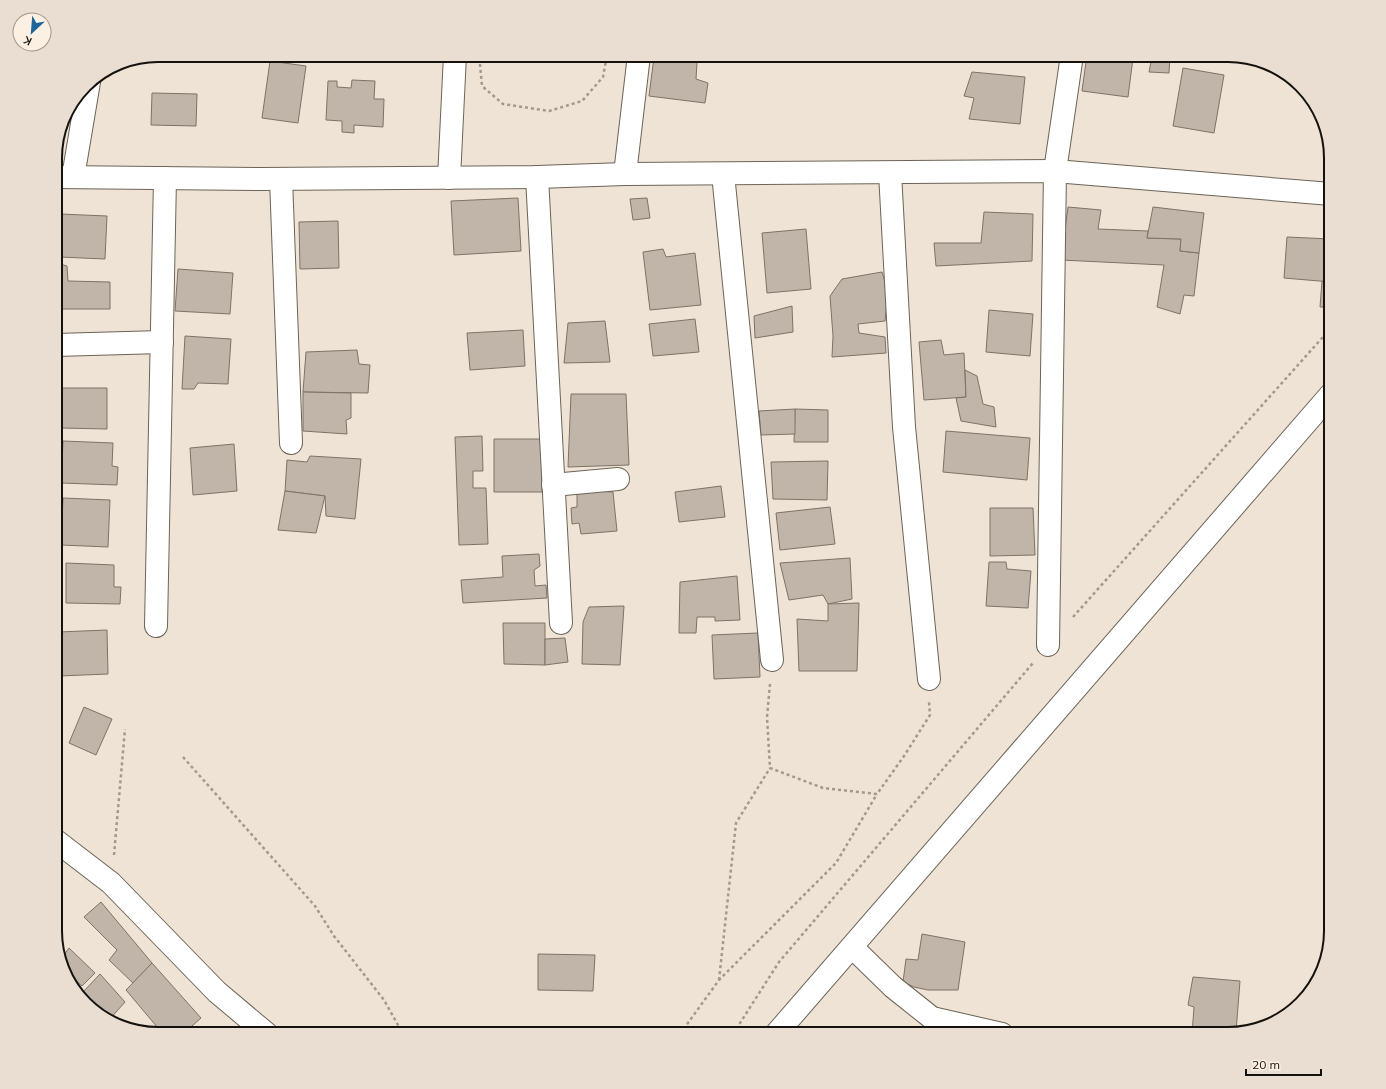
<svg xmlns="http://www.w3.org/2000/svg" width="1386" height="1089" font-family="Mulish,sans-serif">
<rect width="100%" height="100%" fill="#eee3d5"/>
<g fill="#c0b5a8" stroke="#7c7366">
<path d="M1087 55H1112L1133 58 1128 97 1082 91Z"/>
<path d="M1139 55H1170L1169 73 1149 72 1152 57Z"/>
<path d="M654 57 697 62 696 79 708 83 705 103 649 96Z"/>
<path d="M270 61 306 66 298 123 262 118Z"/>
<path d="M1183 68 1224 75 1214 133 1173 126Z"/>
<path d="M972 72 1025 77 1020 124 969 119 974 98 964 96Z"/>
<path d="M352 80 375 81 374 99H384L383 127 354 125V133L342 132V121L326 120 328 81H337V87L351 88Z"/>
<path d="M152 93 197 94 196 126 151 125Z"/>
<path d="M518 198 521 251 454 255 451 201Z"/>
<path d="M647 198 650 218 633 220 630 199Z"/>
<path d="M1068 207 1101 210 1098 229 1148 231 1147 238 1181 239 1180 251 1199 253 1194 296 1184 295 1180 314 1157 307 1164 265 1061 260Z"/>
<path d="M1153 207 1204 213 1199 253 1180 251 1181 239 1147 238Z"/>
<path d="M984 212 1033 214 1032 261 936 266 934 243H981Z"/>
<path d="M60 214 107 216 105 259 59 257Z"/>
<path d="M338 221 339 268 300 269 299 222Z"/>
<path d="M806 229 811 289 767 293 762 233Z"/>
<path d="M1287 237 1331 239V282L1284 278Z"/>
<path d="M663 249 666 257 695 253 701 305 650 310 643 252Z"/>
<path d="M56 263 67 266 68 281 110 282V309H55V270Z"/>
<path d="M178 269 233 273 230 314 175 311Z"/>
<path d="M882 272 888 292 885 321 858 324 859 333 885 337 886 353 832 357 833 336 830 296 842 279Z"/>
<path d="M1322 281 1331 282V307H1320Z"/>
<path d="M792 306 793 332 755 338 754 316Z"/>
<path d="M989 310 1033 314 1030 356 986 352Z"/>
<path d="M695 319 699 352 653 356 649 324Z"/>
<path d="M605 321 610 362 564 363 568 323Z"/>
<path d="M523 330 525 366 470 370 467 333Z"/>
<path d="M185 336 231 339 228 384 198 383 194 389H182Z"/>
<path d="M941 340 944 355 964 353 966 397 924 400 919 342Z"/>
<path d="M357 350 359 364 370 365 368 393 303 392 306 352Z"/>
<path d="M965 370 977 376 983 404 994 407 996 427 961 421 956 398 966 397Z"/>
<path d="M60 388H107V429L60 428Z"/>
<path d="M303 392 351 393V418L346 420 347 434 303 431Z"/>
<path d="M571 394H626L629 465 568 467Z"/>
<path d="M795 409 828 410V442H794Z"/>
<path d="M795 409V434L761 435 759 411Z"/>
<path d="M946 431 1030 438 1027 480 943 472Z"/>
<path d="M482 436 483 471H473V488H486L488 544 459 545 455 437Z"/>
<path d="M494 439H541L542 492H494Z"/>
<path d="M63 441 113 443 112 466 118 467 117 485 61 483Z"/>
<path d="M234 444 237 491 193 495 190 448Z"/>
<path d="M310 456 361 459 355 519 326 516 325 496 285 491 287 460 307 462Z"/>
<path d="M828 461 827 500 773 499 771 462Z"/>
<path d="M721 486 725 517 679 522 675 492Z"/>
<path d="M577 490 613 492 617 531 581 534 579 523 572 524 571 508 577 507Z"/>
<path d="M285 491 325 496 316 533 278 530Z"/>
<path d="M63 498 110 500 108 547 61 545Z"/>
<path d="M830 507 835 544 780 550 776 513Z"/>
<path d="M990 508H1033L1035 555 990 556Z"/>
<path d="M539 554 540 566 534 570 535 586 546 585 547 598 463 603 461 580 503 577 502 556Z"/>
<path d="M850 558 852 599 828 604 823 595 789 600 780 563Z"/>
<path d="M989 562H1006L1007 569 1031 571 1028 608 986 606Z"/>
<path d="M66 563 114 565V587H121L120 604 66 603Z"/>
<path d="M737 576 740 620 715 621V617H697L696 633H679L680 582Z"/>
<path d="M859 603 857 671H799L797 619 828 621V604Z"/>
<path d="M624 606 620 665 582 664 583 622 589 607Z"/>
<path d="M503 623H545V665L504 664Z"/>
<path d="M107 630 108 674 59 676 58 632Z"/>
<path d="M758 633 760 677 714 679 712 635Z"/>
<path d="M565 638 568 662 545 665V639Z"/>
<path d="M84 707 112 719 96 755 69 743Z"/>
<path d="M101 902 152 963 133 983 109 960 117 950 84 917Z"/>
<path d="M922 934 965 942 958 990H928L914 987 903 982 906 959 918 960Z"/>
<path d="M69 948 95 973 82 986 64 970 61 959Z"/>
<path d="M538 954 595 955 593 991 538 990Z"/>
<path d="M152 963 201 1018 183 1034H163L126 990Z"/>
<path d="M100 974 125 1002 109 1020 95 1012 68 979 83 992Z"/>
<path d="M1193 977 1240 981 1236 1032 1228 1034H1192L1194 1007 1188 1005Z"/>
</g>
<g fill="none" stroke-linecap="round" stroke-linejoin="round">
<g stroke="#6d6457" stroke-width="24">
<g id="minor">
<path d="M890 173 904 427 929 679"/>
<path d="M625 174 639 55"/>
<path d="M723 174 772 660"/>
<path d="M73 177 89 82"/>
<path d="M537 177 561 623"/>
<path d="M449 178 455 55"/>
<path d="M281 179 291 443"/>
<path d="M55 345 162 342"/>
<path d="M553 485 618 479"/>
<path d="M156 626 165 178"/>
<path d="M1048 645 1055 171 1072 55"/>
<path d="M852 947 893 987 932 1018 1002 1034"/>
<path d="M776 1034 1331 394"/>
</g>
</g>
<g stroke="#6d6457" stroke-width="24">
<g id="tertiary">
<path d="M55 177 261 179 537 177 625 174 1055 171 1331 194"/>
<path d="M55 840 111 883 217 992 267 1034"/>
</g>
</g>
<g stroke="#a1998e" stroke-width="2.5" stroke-dasharray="3 3" stroke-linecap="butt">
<path d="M480 64 482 86 503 104 549 111 582 101 603 77 607 55"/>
<path d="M1073 617 1331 328"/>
<path d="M770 684 767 717 770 768 823 788 877 794 904 756 930 715 929 702"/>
<path d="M183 757 315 906 334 936 384 1000 403 1034"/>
<path d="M114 855 125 729"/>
<path d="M719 980 736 823 770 768"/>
<path d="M680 1034 719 980 836 863 877 794"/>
<path d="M733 1034 779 962 1033 663"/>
</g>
<use href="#minor" stroke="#fff" stroke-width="22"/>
<use href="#tertiary" stroke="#fff" stroke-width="22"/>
</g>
<path d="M0 0H1386V1089H0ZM158 62H1228A96 96 0 0 1 1324 158V931A96 96 0 0 1 1228 1027H158A96 96 0 0 1 62 931V158A96 96 0 0 1 158 62Z" fill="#e9ded1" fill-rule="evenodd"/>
<path fill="none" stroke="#15110d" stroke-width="2" d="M158 62H1228A96 96 0 0 1 1324 158V931A96 96 0 0 1 1228 1027H158A96 96 0 0 1 62 931V158A96 96 0 0 1 158 62Z"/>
<g transform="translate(32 32) rotate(206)"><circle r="19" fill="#fbf0e2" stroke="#9f978d"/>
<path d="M0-3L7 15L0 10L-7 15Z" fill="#1c6599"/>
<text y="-6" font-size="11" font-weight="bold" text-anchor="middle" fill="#15110d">K</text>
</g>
<path d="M1246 1069v6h75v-6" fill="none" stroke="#15110d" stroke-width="2"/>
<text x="1252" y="1069" font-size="12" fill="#15110d" stroke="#fbf0e2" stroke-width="3" paint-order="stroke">20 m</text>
</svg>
